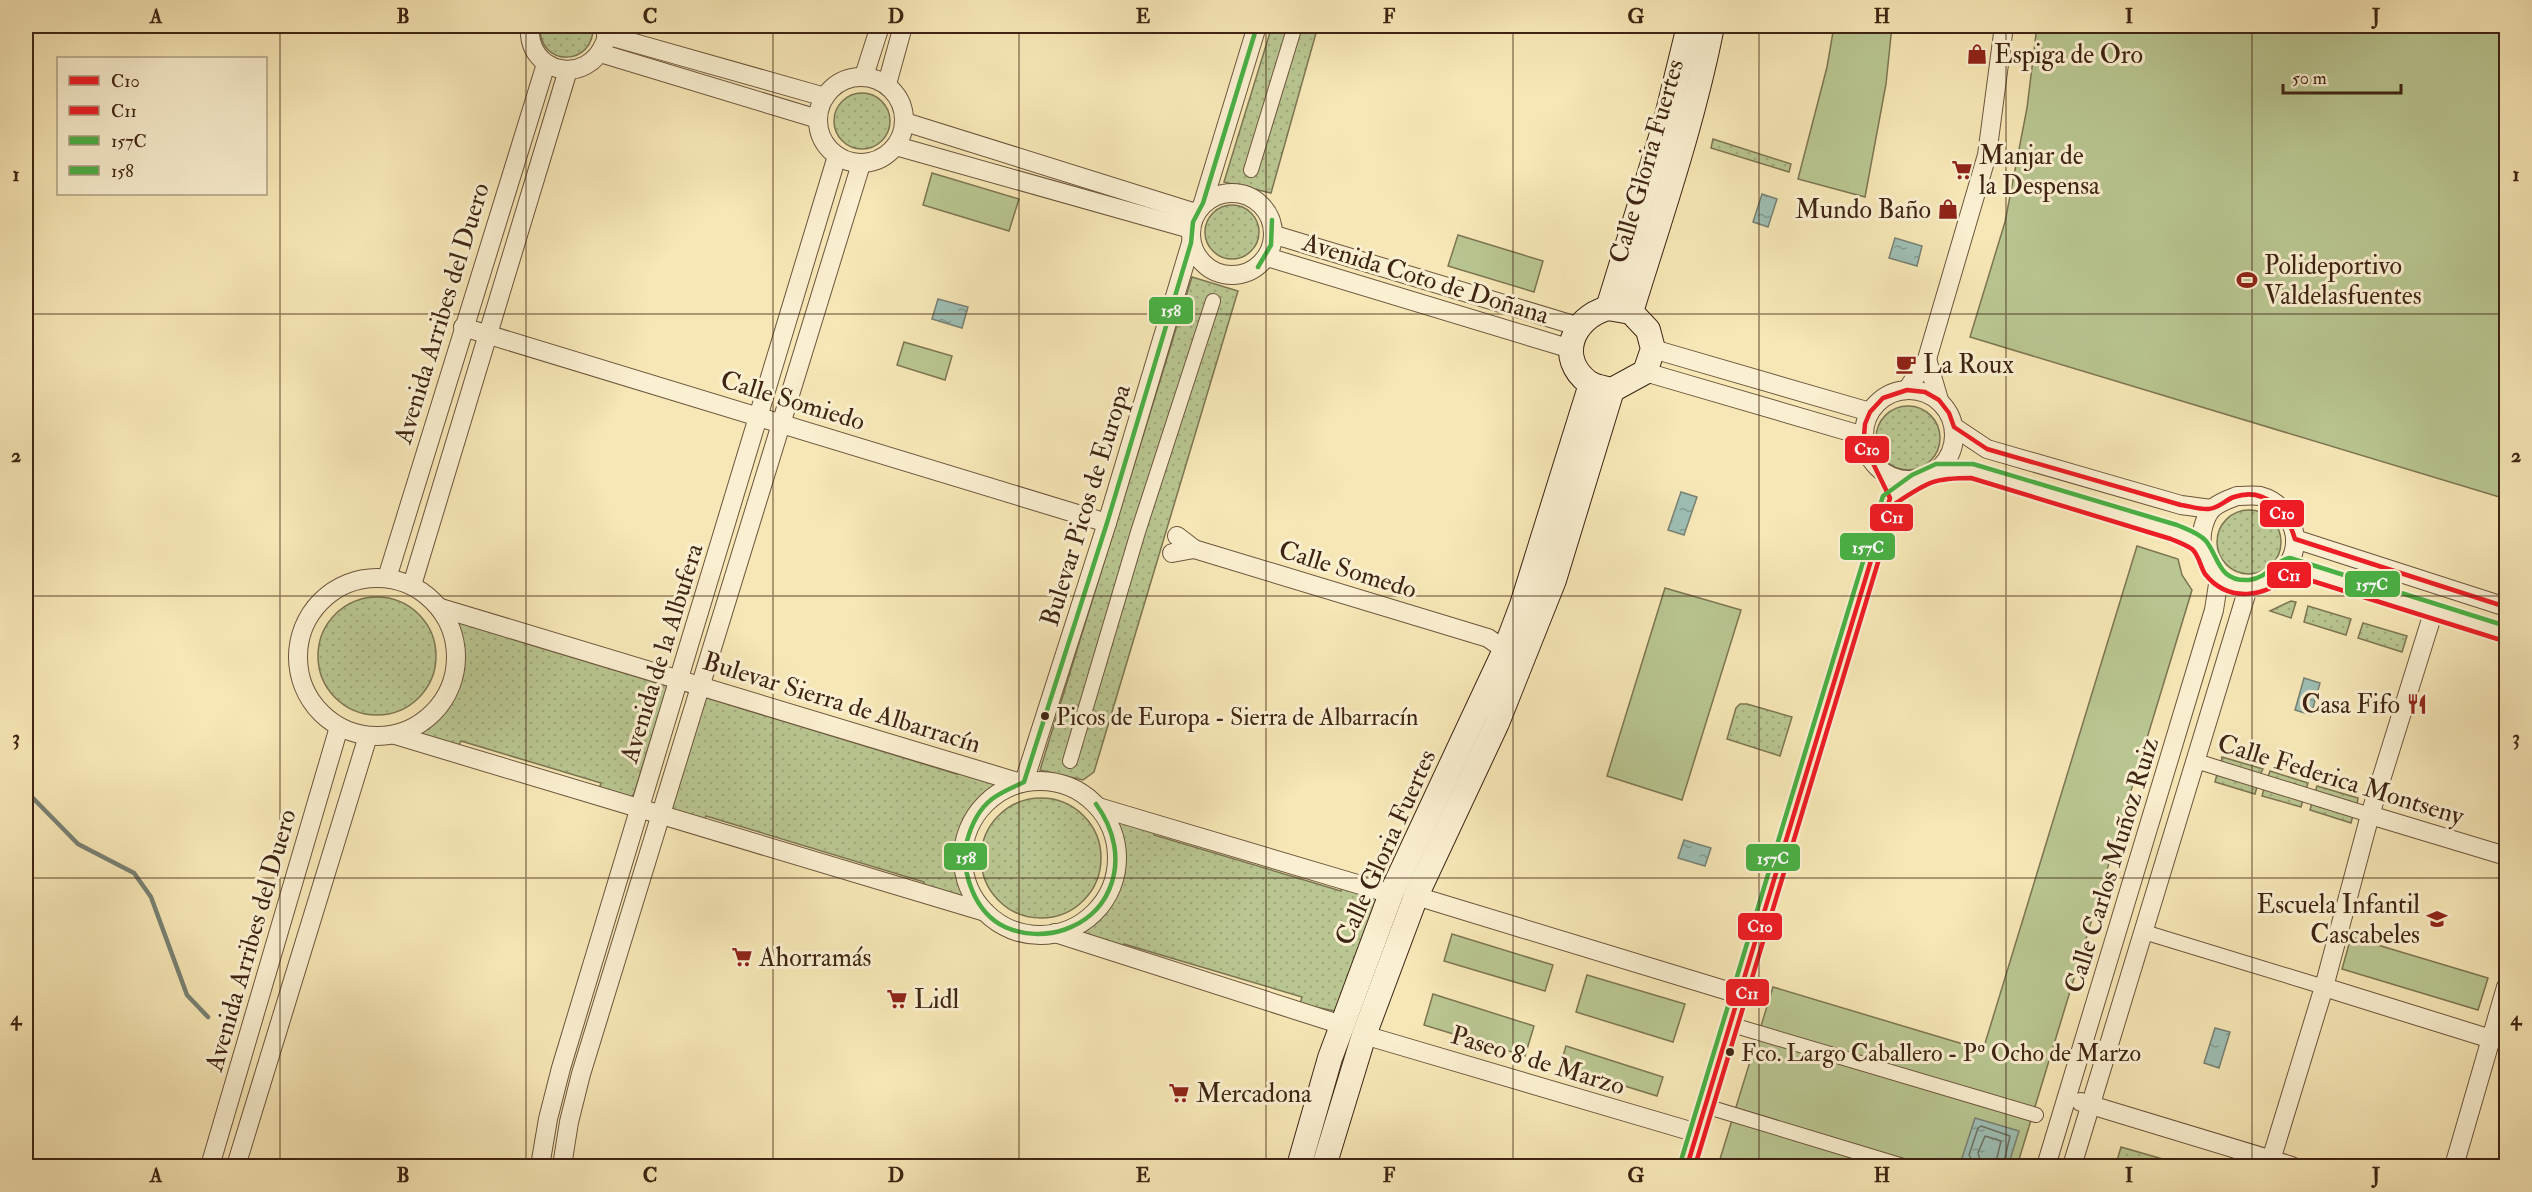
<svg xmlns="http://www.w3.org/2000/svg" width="2532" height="1192" font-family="'IM FELL Double Pica',serif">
<defs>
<pattern id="garden-dots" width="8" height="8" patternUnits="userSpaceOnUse" patternTransform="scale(1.5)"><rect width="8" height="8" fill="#b9c691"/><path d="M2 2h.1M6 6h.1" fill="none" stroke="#a0aa7c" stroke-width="1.8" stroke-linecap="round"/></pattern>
<pattern id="water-ripples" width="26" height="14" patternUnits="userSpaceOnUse" patternTransform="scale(1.5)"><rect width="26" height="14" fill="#9ebfb5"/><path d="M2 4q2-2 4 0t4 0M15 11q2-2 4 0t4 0" fill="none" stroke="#829b92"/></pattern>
</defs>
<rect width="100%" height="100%" fill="#f7e7b6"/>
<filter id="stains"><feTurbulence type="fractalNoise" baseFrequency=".00333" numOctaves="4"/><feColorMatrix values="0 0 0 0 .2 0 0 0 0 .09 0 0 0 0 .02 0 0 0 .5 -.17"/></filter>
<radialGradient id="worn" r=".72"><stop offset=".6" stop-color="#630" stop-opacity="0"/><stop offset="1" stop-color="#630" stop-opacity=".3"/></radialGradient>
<g fill="#b9c691" stroke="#7c7552" stroke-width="1.5">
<path d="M1834 26H1892L1886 84 1865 197 1798 179 1827 67Z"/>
<path d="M2037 26H2506V499L1970 337 2005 222 2027 108Z"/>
<path d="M932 173 1019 199 1009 231 923 205Z"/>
<path d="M1458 235 1543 261 1534 292 1448 266Z"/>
<path d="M904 342 952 356 945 380 897 365Z"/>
<path d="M2137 546 2178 559 2182 575 2192 590 2017 1166H1743L1720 1159 1773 987 1983 1050Z"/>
<path d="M1665 588 1741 610 1682 800 1607 776Z"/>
<path d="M1452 934 1553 965 1545 991 1444 961Z"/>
<path d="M2351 937 2488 978 2478 1010 2342 969Z"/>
<path d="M1587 975 1685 1004 1673 1042 1576 1012Z"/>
<path d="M1433 994 1534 1026 1525 1056 1424 1025Z"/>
<path d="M1566 1046 1663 1077 1657 1096 1560 1066Z"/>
</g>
<g fill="url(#garden-dots)" stroke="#7c7552" stroke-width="1.5">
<path d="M540 26H593C595 67 538 68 540 26Z"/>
<path d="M1272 26H1318L1271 193 1224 182Z"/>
<circle cx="862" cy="121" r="28"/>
<path d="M1713 139 1791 164 1789 172 1711 148Z"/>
<circle cx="1232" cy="232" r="27"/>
<path d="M1192 277 1238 291 1094 772 1083 780 1040 770Z"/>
<circle cx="1908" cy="438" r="32"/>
<circle cx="2249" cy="542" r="32"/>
<circle cx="377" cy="656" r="59"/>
<path d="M2291 601 2296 602 2291 618 2270 611Z"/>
<path d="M2308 606 2351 619 2346 635 2304 622Z"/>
<path d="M450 616 668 684 634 794 630 798 599 789 601 783 461 741 458 747 414 733C454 708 474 660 450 616Z"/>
<path d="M2363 623 2407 636 2402 652 2358 638Z"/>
<path d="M706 691 737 707 957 774 959 771 1002 783C960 812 942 853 968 902L923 889 924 882 706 816 704 821 671 810Z"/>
<path d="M1740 704H1747L1792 717 1780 756 1727 739 1736 708Z"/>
<path d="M2222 757 2263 769 2260 775 2221 763Z"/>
<path d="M2270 771 2308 783 2306 789 2268 777Z"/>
<path d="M2217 774 2257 787 2255 794 2215 782Z"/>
<path d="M2317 786 2358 798 2357 804 2315 792Z"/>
<path d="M2264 789 2303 800 2301 807 2262 796Z"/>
<circle cx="1041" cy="858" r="60"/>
<path d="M2312 803 2353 815 2351 823 2310 810Z"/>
<path d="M1112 817 1155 830 1154 835 1341 891 1342 887 1379 898 1335 1011 1300 1004 1302 997 1124 944 1122 948 1076 935C1106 918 1131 886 1124 849 1121 838 1116 827 1112 817Z"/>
<path d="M2121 1147 2187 1166H2123L2116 1164Z"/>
</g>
<g fill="url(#water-ripples)" stroke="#788174" stroke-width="1.5">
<path d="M1762 194 1777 199 1768 227 1753 222Z"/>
<path d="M1895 238 1922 246 1917 266 1889 258Z"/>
<path d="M938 299 968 307 962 328 932 319Z"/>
<path d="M1681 492 1697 497 1684 535 1668 530Z"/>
<path d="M2304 678 2320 683 2311 715 2295 710Z"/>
<path d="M1684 840 1711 848 1705 866 1678 858Z"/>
<path d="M2215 1028 2230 1032 2219 1068 2204 1063Z"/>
<path d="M1975 1118 2019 1131 2008 1166H1977L1961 1161Z"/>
</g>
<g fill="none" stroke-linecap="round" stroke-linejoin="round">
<g stroke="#6e7264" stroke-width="1.5">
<path d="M1975 1166 1969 1155 1978 1128 1981 1126 2010 1136 2003 1166"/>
<path d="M1982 1166 1978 1153 1985 1136 2001 1141 1995 1166"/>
</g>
<path stroke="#788174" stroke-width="4.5" d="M26 791 78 844 134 873 151 897 187 995 208 1017"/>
<g stroke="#6c553c" stroke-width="16">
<g id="pedestrian">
<path d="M1251 170 1295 26"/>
<path d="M1070 761 1138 532 1213 301"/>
<path d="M2196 761 2370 815"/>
<path d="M2144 932 2324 987"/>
<path d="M1729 1024 2036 1115"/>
<path d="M2491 1039 2506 1043"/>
<path d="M1705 1106 1903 1166"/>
</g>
</g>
<g stroke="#6c553c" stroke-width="20">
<g id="minor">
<path d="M530 26C526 74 588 87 605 42"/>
<path d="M606 35 825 97"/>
<path d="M600 53 818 119"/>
<path d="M864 76 880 26"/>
<circle cx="861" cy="120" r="43"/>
<path d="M887 84 903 26"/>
<path d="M905 122 1196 213"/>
<path d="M896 146 1191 229"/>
<circle cx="1232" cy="234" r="41"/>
<path d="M1203 203 1257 26"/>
<path d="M1275 235 1577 326"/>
<path d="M1267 257 1571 349"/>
<path d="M463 327 1107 523"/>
<path d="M1653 349 1870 412"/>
<path d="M1927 359 1939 400"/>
<path d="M1645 372 1864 436"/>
<circle cx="1909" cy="435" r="45"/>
<path d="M1907 390 1927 359 1987 155 2004 26"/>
<path d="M1954 427 1987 449 2181 505 2211 509"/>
<path d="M1938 471H1972L2174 532 2201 546"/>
<path d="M2237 496C2245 496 2253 495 2260 496 2284 502 2301 530 2293 554 2274 609 2196 591 2202 533 2203 525 2207 513 2213 508 2220 502 2229 499 2237 496Z"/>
<path d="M1177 536 1194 549 1488 638 1505 650"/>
<path d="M2295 539 2506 607"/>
<path d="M1172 553 1194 549"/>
<path d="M2288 565 2506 634"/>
<path d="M387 578 546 64"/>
<circle cx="377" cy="657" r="79"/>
<path d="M412 585 568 70"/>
<path d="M441 608 1021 783"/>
<path d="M395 735 985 912"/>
<circle cx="1040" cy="858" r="77"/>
<path d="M1024 782 1107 523 1191 243"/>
<path d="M1098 807 1391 894"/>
<path d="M2370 815 2506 856"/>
<path d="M1416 896 1738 994"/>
<path d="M1055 933 1342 1025"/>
<path d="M2324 987 2491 1039"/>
<path d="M1364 1035 1697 1133"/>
<path d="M2081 1102 2292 1166"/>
<path d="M2271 1160 2324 987 2370 815 2433 613"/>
<path d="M210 1166 339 727"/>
<path d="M236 1166 368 736"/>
<path d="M540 1166 548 1119 561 1068 837 156"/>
<path d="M562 1166 569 1122 581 1074 861 164"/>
<path d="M1687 1166 1890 498 1916 481"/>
<path d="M2046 1166 2214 610 2219 578"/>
<path d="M2072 1166 2248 588"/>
<path d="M2454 1166 2506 987"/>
</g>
</g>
<g stroke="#3e2413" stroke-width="26">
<g id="secondary">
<path d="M1608 308 1665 124 1689 26"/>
<path d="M1608 308 1631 312 1648 330 1653 349 1645 372 1612 390C1605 388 1595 387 1589 383 1556 358 1572 318 1608 308Z"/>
<path d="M1631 312C1660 218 1693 123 1712 26"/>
<path d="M1299 1166 1330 1058 1391 894 1505 650 1522 605 1591 384"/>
<path d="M1324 1166 1364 1035 1416 896 1497 723 1554 580 1612 390"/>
</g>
</g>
<use href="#pedestrian" stroke="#faefd0" stroke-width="14"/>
<use href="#minor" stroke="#faefd0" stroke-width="18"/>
<use href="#secondary" stroke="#faefd0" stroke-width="24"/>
<g stroke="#faefd0" stroke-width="9">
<path id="bus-1" d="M1687 1166 1890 498 1867 451 1864 436 1865 424 1870 412 1883 398 1907 390 1925 392 1939 400 1949 413 1954 427 1987 449 2181 505C2190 506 2200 510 2209 509 2219 508 2225 500 2234 497 2266 486 2287 512 2295 539L2506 607"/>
</g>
<g stroke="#faefd0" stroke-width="9">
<path id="bus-2" d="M1695 1166 1896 503C1928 482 1933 478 1971 478L2171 539C2178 542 2186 545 2192 549 2199 555 2200 566 2205 574 2228 603 2266 598 2290 574L2504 641"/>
</g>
<g stroke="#faefd0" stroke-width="9">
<path id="bus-3" d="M1680 1164 1883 496 1912 475 1936 464H1973L2177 525C2186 529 2199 533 2206 541 2219 557 2218 582 2249 580 2268 578 2277 559 2290 558L2506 626"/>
</g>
<g stroke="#faefd0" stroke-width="9">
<g id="bus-4">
<path d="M1258 267 1271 245 1272 220"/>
<path d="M1096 804C1114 829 1122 860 1109 890 1092 929 1043 944 1005 927 975 913 960 872 967 841 971 826 979 809 992 799 1001 792 1014 787 1024 782L1107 523 1191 243 1193 222 1203 203 1257 26"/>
</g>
</g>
<use href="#bus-1" stroke="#ee1c25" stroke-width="4.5"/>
<use href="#bus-2" stroke="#ee1c25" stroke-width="4.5"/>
<use href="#bus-3" stroke="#49b044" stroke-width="4.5"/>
<use href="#bus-4" stroke="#49b044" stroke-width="4.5"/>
</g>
<path fill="none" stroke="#3e2413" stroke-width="1.5" stroke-opacity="0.55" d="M280 26V1166M526 26V1166M773 26V1166M1019 26V1166M1266 26V1166M1513 26V1166M1759 26V1166M2006 26V1166M2252 26V1166M26 314H2506M26 596H2506M26 878H2506"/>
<defs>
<g id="shop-bare" transform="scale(1.62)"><path d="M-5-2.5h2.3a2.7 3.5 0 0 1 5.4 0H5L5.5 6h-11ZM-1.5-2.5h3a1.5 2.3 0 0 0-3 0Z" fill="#8f2418" stroke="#faefd0" stroke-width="2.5" paint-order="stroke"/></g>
<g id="supermarket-bare" transform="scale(1.62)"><path d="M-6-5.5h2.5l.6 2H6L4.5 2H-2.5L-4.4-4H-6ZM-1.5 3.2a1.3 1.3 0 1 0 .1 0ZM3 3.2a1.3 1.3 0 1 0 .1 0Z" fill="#8f2418" stroke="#faefd0" stroke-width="2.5" paint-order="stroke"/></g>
<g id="stadium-bare" transform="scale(1.62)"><path d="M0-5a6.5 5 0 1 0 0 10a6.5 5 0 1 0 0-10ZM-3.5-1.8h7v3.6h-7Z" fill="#8f2418" stroke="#faefd0" stroke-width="2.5" paint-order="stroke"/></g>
<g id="cafe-bare" transform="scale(1.62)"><path d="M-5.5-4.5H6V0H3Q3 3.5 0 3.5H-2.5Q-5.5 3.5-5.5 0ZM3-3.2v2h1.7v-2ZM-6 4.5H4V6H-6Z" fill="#8f2418" stroke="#faefd0" stroke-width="2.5" paint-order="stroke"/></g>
<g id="restaurant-bare" transform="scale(1.62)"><path d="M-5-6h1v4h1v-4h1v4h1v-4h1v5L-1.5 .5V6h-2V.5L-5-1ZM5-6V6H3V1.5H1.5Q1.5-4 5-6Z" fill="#8f2418" stroke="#faefd0" stroke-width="2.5" paint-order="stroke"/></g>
<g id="school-bare" transform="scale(1.62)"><path d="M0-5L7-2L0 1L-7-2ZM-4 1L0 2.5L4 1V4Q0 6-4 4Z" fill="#8f2418" stroke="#faefd0" stroke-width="2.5" paint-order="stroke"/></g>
</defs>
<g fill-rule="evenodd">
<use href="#shop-bare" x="1977" y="54"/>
<use href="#supermarket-bare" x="1962" y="170"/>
<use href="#shop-bare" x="1948" y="209"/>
<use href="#stadium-bare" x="2247" y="280"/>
<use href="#cafe-bare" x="1906" y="364"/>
<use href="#restaurant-bare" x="2417" y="704"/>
<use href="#school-bare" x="2437" y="919"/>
<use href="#supermarket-bare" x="742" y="957"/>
<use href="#supermarket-bare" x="897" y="999"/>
<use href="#supermarket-bare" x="1179" y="1093"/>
</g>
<g fill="#3e2413" stroke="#faefd0" stroke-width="2">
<circle cx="1045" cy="716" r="5"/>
<circle cx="1730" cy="1052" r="5"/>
</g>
<g text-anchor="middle" stroke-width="6" stroke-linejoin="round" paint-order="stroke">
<g font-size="24" fill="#3e2413" stroke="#faefd0" text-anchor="start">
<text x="1056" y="725">Picos de Europa - Sierra de Albarracín</text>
<text x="1741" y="1061">Fco. Largo Caballero - Pº Ocho de Marzo</text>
</g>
<g font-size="26" fill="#3e2413" stroke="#faefd0" text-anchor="start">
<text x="1994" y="63">Espiga de Oro</text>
<text x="1979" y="164">Manjar de<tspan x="1979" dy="30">la Despensa</tspan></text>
<text x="1931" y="218" text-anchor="end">Mundo Baño</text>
<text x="2264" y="274">Polideportivo<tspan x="2264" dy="30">Valdelasfuentes</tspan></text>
<text x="1923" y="373">La Roux</text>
<text x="2400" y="713" text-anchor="end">Casa Fifo</text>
<text x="2420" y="913" text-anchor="end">Escuela Infantil<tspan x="2420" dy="30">Cascabeles</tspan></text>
<text x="759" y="966">Ahorramás</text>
<text x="914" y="1008">Lidl</text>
<text x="1196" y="1102">Mercadona</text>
</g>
<g font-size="26" fill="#3e2413" stroke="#faefd0">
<text transform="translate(1646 161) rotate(-74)" y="9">Calle Gloria Fuertes</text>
<text transform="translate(1426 278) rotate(17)" y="9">Avenida Coto de Doñana</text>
<text transform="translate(441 313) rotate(-73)" y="9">Avenida Arribes del Duero</text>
<text transform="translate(793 400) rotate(17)" y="9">Calle Somiedo</text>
<text transform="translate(1085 505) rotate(-73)" y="9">Bulevar Picos de Europa</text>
<text transform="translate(1348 569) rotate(17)" y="9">Calle Somedo</text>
<text transform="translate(661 653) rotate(-73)" y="9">Avenida de la Albufera</text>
<text transform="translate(842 702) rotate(17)" y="9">Bulevar Sierra de Albarracín</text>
<text transform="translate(2341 779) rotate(17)" y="9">Calle Federica Montseny</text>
<text transform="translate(1385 847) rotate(-66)" y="9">Calle Gloria Fuertes</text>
<text transform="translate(2111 865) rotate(-73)" y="9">Calle Carlos Muñoz Ruiz</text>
<text transform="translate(250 940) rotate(-74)" y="9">Avenida Arribes del Duero</text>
<text transform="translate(1538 1060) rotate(17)" y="9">Paseo 8 de Marzo</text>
</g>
</g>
<g stroke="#faefd0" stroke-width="2">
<rect x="1148" y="296" width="46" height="29" rx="6" fill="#49b044"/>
<rect x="1844" y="435" width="46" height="29" rx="6" fill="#ee1c25"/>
<rect x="2259" y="499" width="46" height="29" rx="6" fill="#ee1c25"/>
<rect x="1869" y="503" width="45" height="29" rx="6" fill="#ee1c25"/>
<rect x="1839" y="532" width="57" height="29" rx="6" fill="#49b044"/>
<rect x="2266" y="561" width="46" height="28" rx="6" fill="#ee1c25"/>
<rect x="2344" y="570" width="57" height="28" rx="6" fill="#49b044"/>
<rect x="943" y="842" width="45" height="29" rx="6" fill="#49b044"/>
<rect x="1745" y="843" width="56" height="29" rx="6" fill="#49b044"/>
<rect x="1737" y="912" width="46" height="29" rx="6" fill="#ee1c25"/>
<rect x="1725" y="978" width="45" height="29" rx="6" fill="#ee1c25"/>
</g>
<g font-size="16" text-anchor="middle" font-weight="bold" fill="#fff">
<text x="1171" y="316">158</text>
<text x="1867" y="455">C10</text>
<text x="2282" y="519">C10</text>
<text x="1892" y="523">C11</text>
<text x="1868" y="553">157C</text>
<text x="2289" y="581">C11</text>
<text x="2372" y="590">157C</text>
<text x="966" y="863">158</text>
<text x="1773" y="864">157C</text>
<text x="1760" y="932">C10</text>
<text x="1747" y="999">C11</text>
</g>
<rect width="2532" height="1192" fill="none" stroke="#f7e7b6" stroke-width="66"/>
<rect x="57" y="57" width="210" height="138" fill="#faefd0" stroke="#af9e84" stroke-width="1.5"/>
<rect x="69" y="76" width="30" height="9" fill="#ee1c25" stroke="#af9e84" stroke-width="1.5"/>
<text x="111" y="87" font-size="18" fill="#3e2413">C10</text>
<rect x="69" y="106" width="30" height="9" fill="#ee1c25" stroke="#af9e84" stroke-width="1.5"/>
<text x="111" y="117" font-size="18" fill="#3e2413">C11</text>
<rect x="69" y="136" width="30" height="9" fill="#49b044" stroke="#af9e84" stroke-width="1.5"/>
<text x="111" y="147" font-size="18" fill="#3e2413">157C</text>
<rect x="69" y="166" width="30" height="9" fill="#49b044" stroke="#af9e84" stroke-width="1.5"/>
<text x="111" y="177" font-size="18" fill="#3e2413">158</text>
<path d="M2283 84v9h118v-9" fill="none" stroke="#3e2413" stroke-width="3"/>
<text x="2292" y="84" font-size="18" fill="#3e2413" stroke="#faefd0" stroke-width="4.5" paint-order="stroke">50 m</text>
<rect x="33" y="33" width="2466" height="1126" fill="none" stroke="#3e2413" stroke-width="2"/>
<g font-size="20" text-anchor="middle" font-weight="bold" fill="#3e2413">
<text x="156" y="23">A</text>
<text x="403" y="23">B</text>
<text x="650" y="23">C</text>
<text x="896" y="23">D</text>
<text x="1143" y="23">E</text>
<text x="1389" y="23">F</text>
<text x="1636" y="23">G</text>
<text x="1882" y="23">H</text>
<text x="2129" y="23">I</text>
<text x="2376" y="23">J</text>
<text x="16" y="181">1</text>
<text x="2516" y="181">1</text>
<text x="16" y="462">2</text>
<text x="2516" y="462">2</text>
<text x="16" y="744">3</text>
<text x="2516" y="744">3</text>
<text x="16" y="1025">4</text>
<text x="2516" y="1025">4</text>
<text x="156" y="1182">A</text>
<text x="403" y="1182">B</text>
<text x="650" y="1182">C</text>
<text x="896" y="1182">D</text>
<text x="1143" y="1182">E</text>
<text x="1389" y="1182">F</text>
<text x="1636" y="1182">G</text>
<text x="1882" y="1182">H</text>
<text x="2129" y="1182">I</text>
<text x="2376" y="1182">J</text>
</g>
<rect width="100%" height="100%" filter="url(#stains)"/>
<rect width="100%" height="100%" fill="url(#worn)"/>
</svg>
